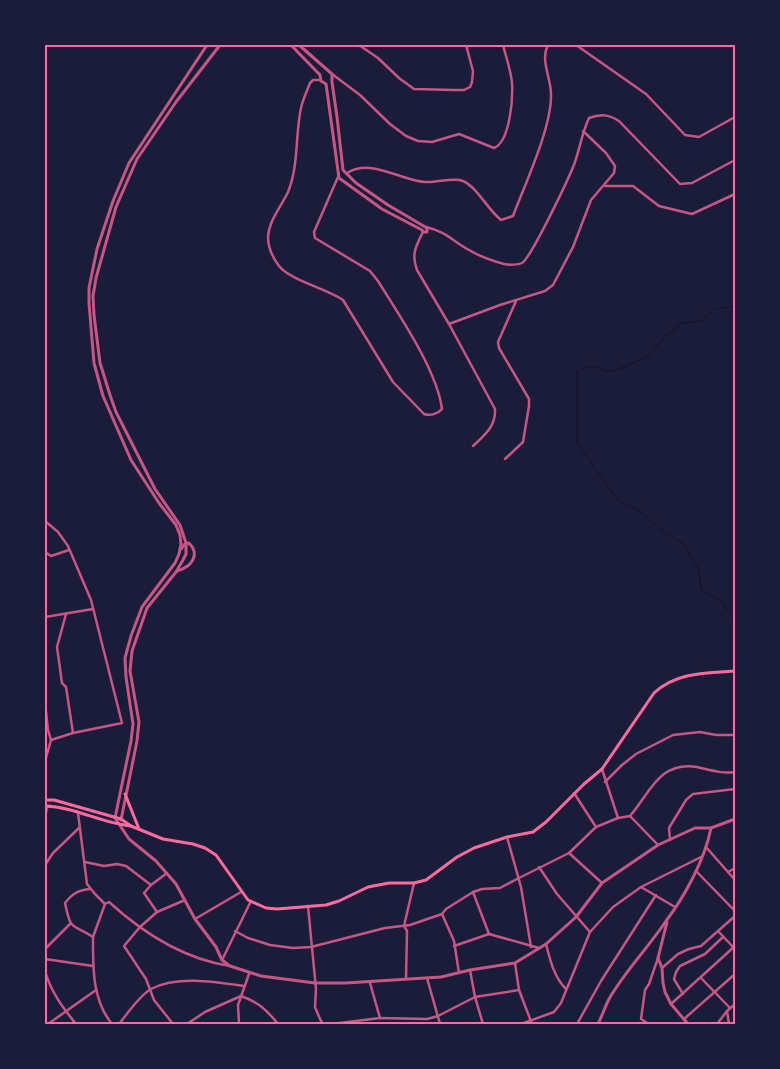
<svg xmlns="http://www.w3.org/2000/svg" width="780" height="1069" font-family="Manrope,sans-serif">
<rect width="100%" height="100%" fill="#1b1b3a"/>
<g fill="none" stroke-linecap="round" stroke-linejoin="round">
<path stroke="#12122b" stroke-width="1" d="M735 306 714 309 701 321 682 323 664 338 648 356 624 367 609 372 592 366 577 371V443L618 500 640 511 666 534 683 543 699 570 701 590 722 602 735 621"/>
<g stroke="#c65784" stroke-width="2.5">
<path d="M359 45 378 58 399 78 414 89 454 90H464L470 87 472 82 473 71 466 45"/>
<path d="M576 45 646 94 685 135 699 137 735 117"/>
<path d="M332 74 360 95 390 124 406 136 418 141 432 142 459 134 494 148C510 142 513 98 512 83 511 71 506 57 503 45"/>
<path d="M320 80H313L310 83C307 91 303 99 301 108 295 136 299 165 288 192 281 207 269 220 268 237 268 247 273 258 279 266 290 280 327 289 343 300L393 382 424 414C430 416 438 414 442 409 437 370 399 315 378 281L370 271 315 238 314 232 338 177"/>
<path d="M347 173C372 158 399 180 425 182 437 183 453 177 463 181 477 187 488 210 501 220L513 216C525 184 552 127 551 94 551 78 540 60 548 45"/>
<path d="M605 186H633L659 206 692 214 735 194"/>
<path d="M426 227C447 232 451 240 469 250 479 256 493 261 504 264 509 265 518 265 522 263 531 258 570 176 575 162 580 147 582 133 589 118 600 114 608 114 619 121L680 184 692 183 735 160"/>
<path d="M423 232C416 246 411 254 417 270L449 324 495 409C496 426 485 435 473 446"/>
<path d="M449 324 500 305 545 291 553 285 573 247 591 200 614 173 615 166 606 153 583 131"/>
<path d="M505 459 523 442 529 406V399L499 348 498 342 516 301"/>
<path d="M45 521 58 532 68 546 91 600 122 723 73 733 51 740 45 761"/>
<path d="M45 552 51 556 69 550"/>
<path d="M66 614 57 647 62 683 66 687 73 733"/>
<path d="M45 617 93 609"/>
<path d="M45 703 48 730 51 740"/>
<path d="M602 769 618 818"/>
<path d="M605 782 622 765 636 754 673 735 700 732 716 735H735"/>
<path d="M574 793 596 827"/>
<path d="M78 813 87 884 95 894 105 904 109 902C143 933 184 959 230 966"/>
<path d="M630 816 658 845"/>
<path d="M45 819 47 806"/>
<path d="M507 837 521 887 531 947"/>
<path d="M670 840 669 828 686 800 693 794 735 789"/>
<path d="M706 847 735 880"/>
<path d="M569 853 602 883"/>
<path d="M85 862 104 866 117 864 126 866 151 885 167 873"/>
<path d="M45 865 53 853 80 827"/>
<path d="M539 867 557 894 590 932"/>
<path d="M696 871 735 911"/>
<path d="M728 872 735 868"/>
<path d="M151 885 144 893 157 912"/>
<path d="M641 887 675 907"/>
<path d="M90 889C78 890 72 894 65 903 71 932 71 923 93 937 93 967 92 1000 112 1024"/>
<path d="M473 892 489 934"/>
<path d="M308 906 316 989 315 1007 320 1019 323 1024"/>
<path d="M442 914 454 941 459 973"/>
<path d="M195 919 241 892"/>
<path d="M235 931 248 938 270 945 293 948 311 947 385 928 410 925 442 914 446 909 473 892 482 889 500 888 517 879 569 853 596 827 618 818 630 816C650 793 659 761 697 767 710 770 722 774 735 772"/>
<path d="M718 931 735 949"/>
<path d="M93 937 105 904"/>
<path d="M546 944C550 960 554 977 566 989"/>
<path d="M454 946 489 934 539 948"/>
<path d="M45 949 70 924"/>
<path d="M45 959 93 966"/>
<path d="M222 960 251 901"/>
<path d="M515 963 519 990 532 1024"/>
<path d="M662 968 678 954 689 949 701 946 735 916"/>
<path d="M470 970 475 997 483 1024"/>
<path d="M45 971C51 992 63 1008 76 1024"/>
<path d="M427 978 440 1024"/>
<path d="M701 978 730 1008"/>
<path d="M406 979 407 931 404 926 414 883"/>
<path d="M370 983 380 1018"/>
<path d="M683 994 674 979 676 972 680 966 705 954 723 937"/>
<path d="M671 1004 735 946"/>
<path d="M727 1011 729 1024"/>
<path d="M684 1019 735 974"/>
<path d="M48 1024 96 990"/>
<path d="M119 1024C127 1014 140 995 151 989 177 975 217 982 244 986"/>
<path d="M173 1024 154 1000 146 979 124 946 140 927 157 912 185 900"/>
<path d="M187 1024 205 1012 241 996C258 1002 267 1010 278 1024"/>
<path d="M239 1024 238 1005 249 974"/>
<path d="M332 1024 380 1018 427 1019 438 1016 475 997 519 990"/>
<path d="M521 1024 554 1012 561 1003 590 932 613 907 641 887 701 857"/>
<path d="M577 1024 601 981 656 895"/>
<path d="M649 1024 641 1019 645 990 649 984 658 958"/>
<path d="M717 1024 727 1011 735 1004"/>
</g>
<g stroke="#c65784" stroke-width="3">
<path d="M207 45 129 163 113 201 97 249 89 288V303L94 363 103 396 131 460 159 503 176 525 180 535 181 544 179 554 175 563 142 607 131 636 125 658 126 677 133 724 131 741 115 818 129 839 156 861 176 884 195 919 216 947 222 960 230 966 261 976 315 983H346L441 977 470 970 515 963 546 944 576 917 602 883 658 845 695 828H711L735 819"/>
<path d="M291 45 320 75 321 81 326 84 339 178 382 209 422 230 423 232H427V228L388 205 356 183 343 170 337 117 332 82V74L299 45"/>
<path d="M177 571C191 567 201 555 189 543L185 544 181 549"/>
<path d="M121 820 137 741 139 722 130 671 132 651 147 608 176 572 183 560 186 554V543L180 525 155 489 116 412 110 395 100 363 94 315 93 296 96 278 116 207 137 159 176 102 220 45"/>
<path d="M667 922 658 958 662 968 663 983 665 992 671 1004 688 1024"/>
<path d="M598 1024C602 1016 605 1007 609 999 625 971 648 948 666 921 685 896 705 859 711 828"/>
</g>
<g stroke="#ff6b9d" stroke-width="3">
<path d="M125 794 139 829"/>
<path d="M45 800H54L121 819 131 826 163 839 193 844 205 848 216 855 248 900 266 908 277 909 326 905 339 901 368 887 389 883H414L426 880 457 857 474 848 507 837 533 832 546 822 584 784 602 769 654 693C676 672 706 673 735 671"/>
<path d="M45 806C75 807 101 823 131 826"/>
</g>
</g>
<rect width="780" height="1069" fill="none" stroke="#1b1b3a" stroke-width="92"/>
<rect x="46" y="46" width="688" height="977" fill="none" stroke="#ff6b9d" stroke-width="2"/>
</svg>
